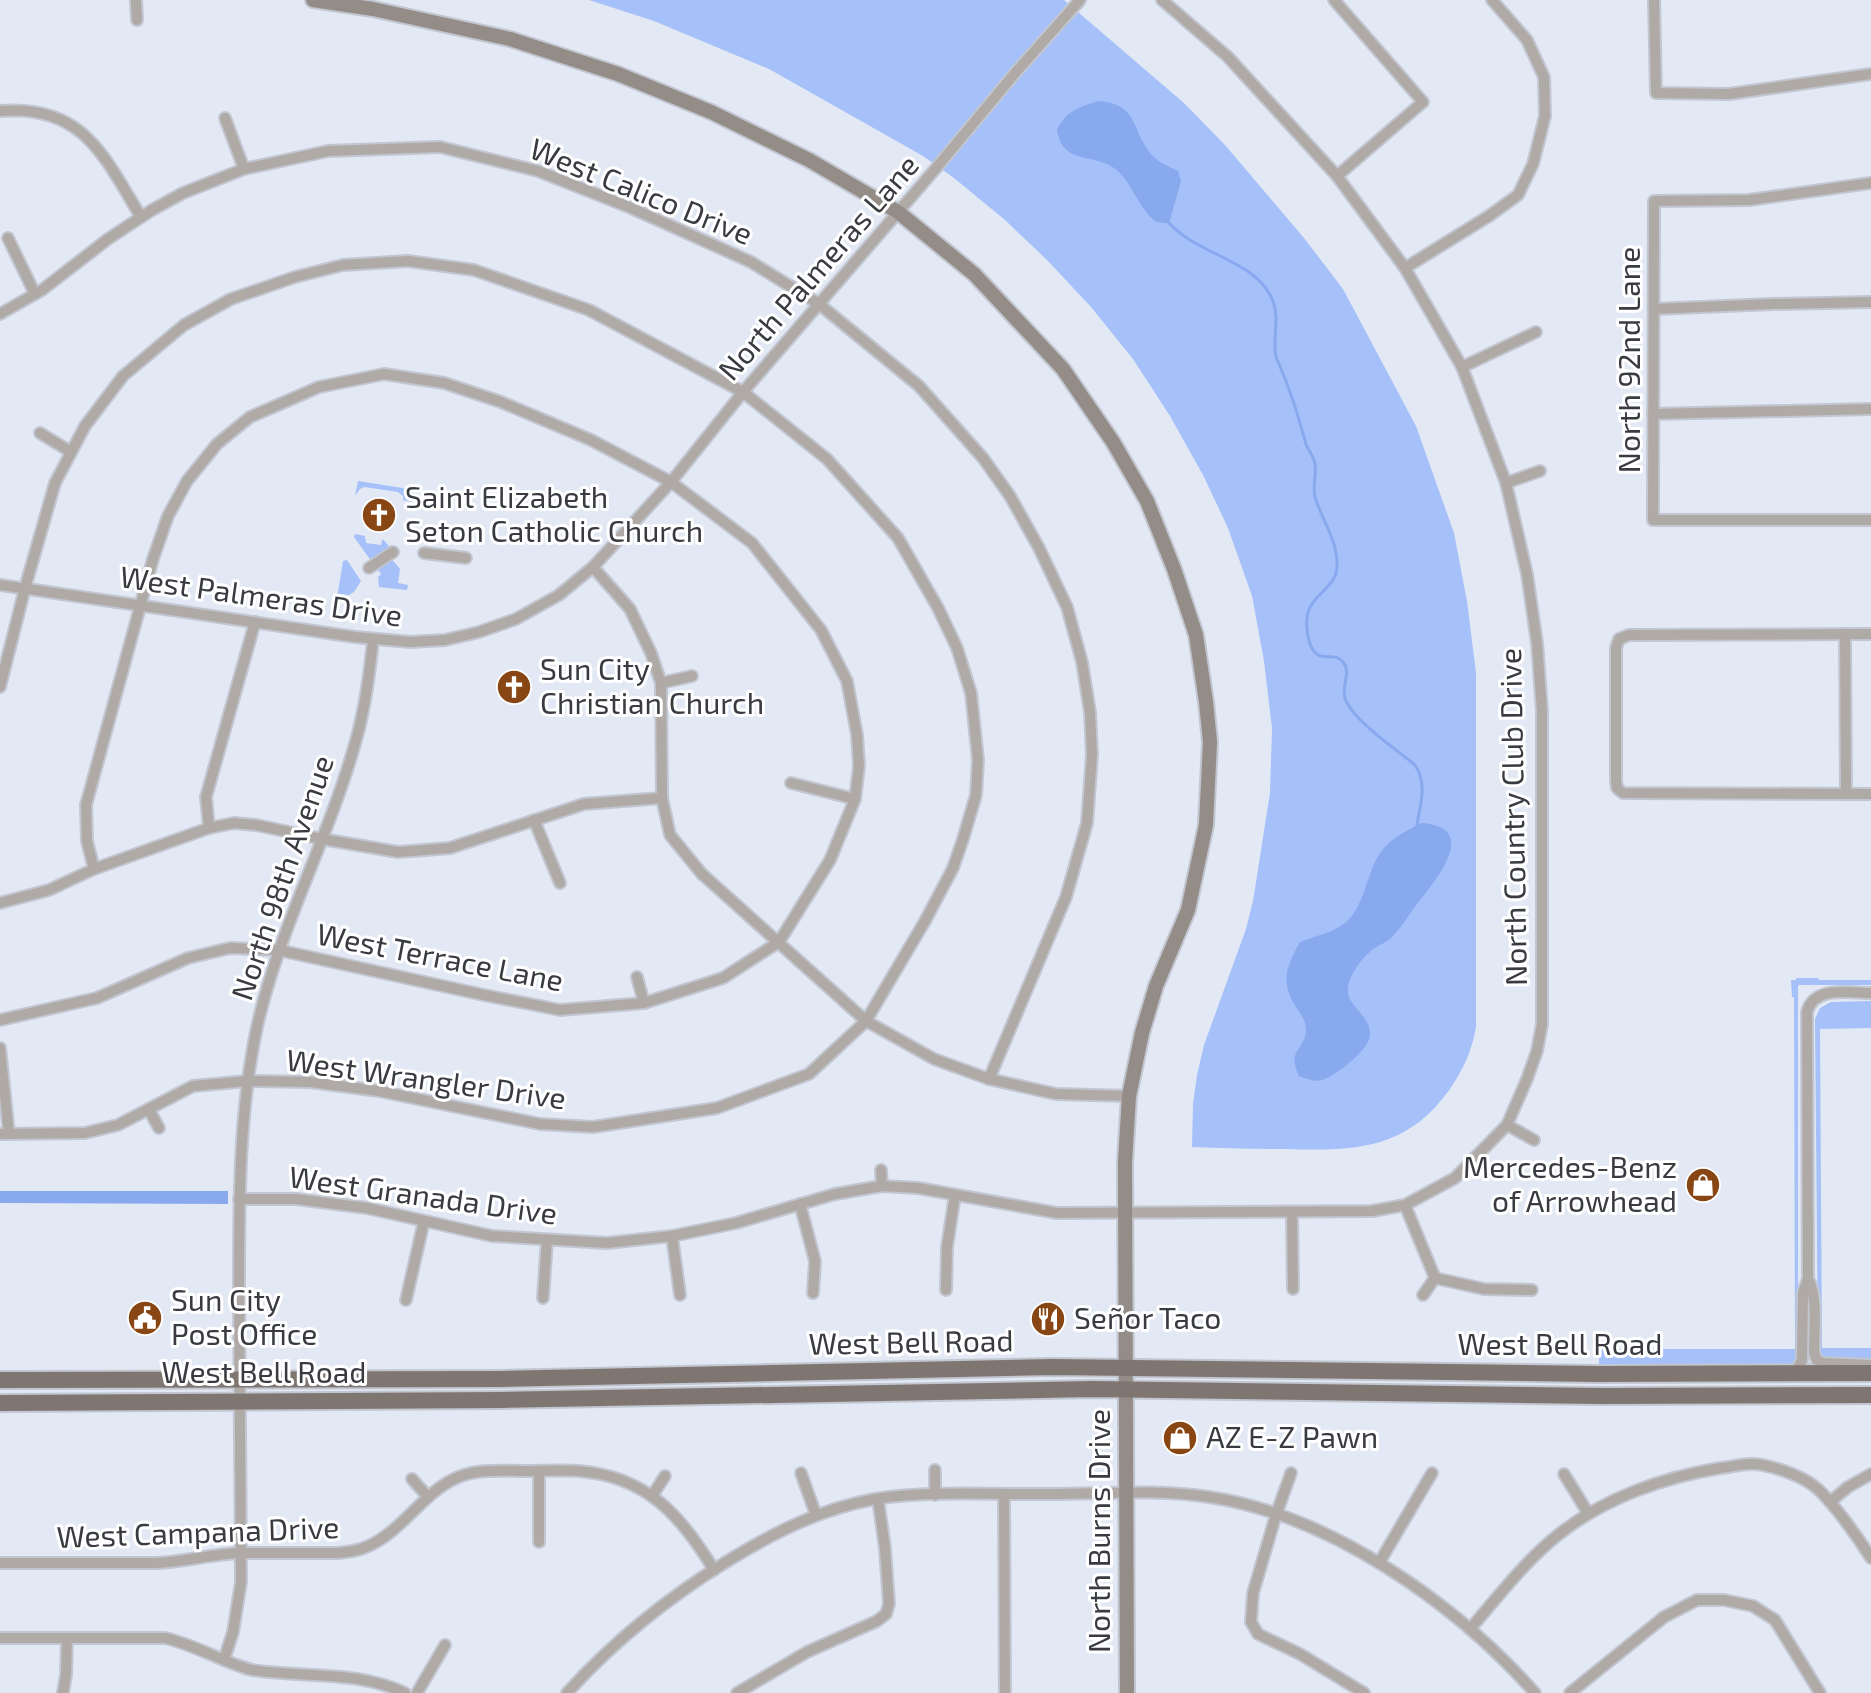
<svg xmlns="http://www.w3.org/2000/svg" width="1871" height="1693" font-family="'Exo 2',sans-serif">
<rect width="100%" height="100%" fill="#e3e9f4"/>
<g fill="#a6c0f9">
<path d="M589 0H1064L1184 103 1225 145 1304 238 1343 289 1416 426 1454 533 1467 601 1476 673V1027C1472 1051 1463 1070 1450 1089 1406 1151 1353 1151 1285 1149 1254 1149 1223 1148 1192 1147L1193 1104 1197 1075 1204 1045 1246 929 1253 901 1270 793 1272 728 1264 661 1252 596 1228 528 1203 475 1170 416 1133 359 1091 307 1048 261 1005 220 954 178 923 156 769 69 654 21Z"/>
<path d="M358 481 415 490 413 502 403 500V496L398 492 364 487 360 489 355 496Z"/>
<path d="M355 534 365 536 366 543 381 545 382 540H384L391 549 372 562 354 537Z"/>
<path d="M390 557 400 569 398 583 408 585 407 590 379 587 378 577 381 574 376 567Z"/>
<path d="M347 560 361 581 354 592 342 599 337 596 338 592 343 561Z"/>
<path d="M1796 978H1818L1819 980H1871V985H1799L1798 987V1358L1792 1366 1599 1367V1349H1795L1794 997H1792L1791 980H1796Z"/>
<path d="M1871 1001V1028L1820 1029 1822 1348H1871V1362L1824 1360 1819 1356 1818 1352 1815 1019 1820 1008 1831 1002Z"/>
</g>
<g fill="#89a9ef">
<path d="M1098 101C1142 104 1130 134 1155 158 1161 164 1171 167 1178 171L1181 181 1169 223C1165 223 1161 223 1157 222 1141 214 1131 179 1114 168 1093 153 1062 165 1057 130 1066 111 1079 107 1098 101Z"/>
<path d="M1421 823C1482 827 1435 881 1417 904 1409 915 1401 928 1391 938 1387 942 1381 944 1376 947 1366 954 1357 965 1352 975 1336 1006 1371 1010 1370 1035 1370 1049 1336 1076 1322 1080 1314 1082 1307 1079 1299 1076 1286 1049 1306 1050 1306 1029 1306 1021 1300 1013 1296 1007 1280 982 1286 967 1300 942 1317 935 1339 932 1351 917 1367 897 1368 866 1384 848 1394 836 1409 830 1421 823Z"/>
<path d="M0 1191H228V1204L0 1203Z"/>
</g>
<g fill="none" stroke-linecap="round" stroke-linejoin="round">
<path stroke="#89a9ef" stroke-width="3" d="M1169 223C1199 256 1257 260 1273 301 1280 320 1272 338 1276 357 1290 388 1297 412 1306 444 1308 450 1312 454 1314 460 1318 471 1312 485 1315 497 1322 521 1338 540 1337 567 1336 589 1309 595 1307 618 1306 628 1308 653 1321 656 1330 658 1336 654 1343 662 1352 673 1341 685 1345 698 1351 719 1397 750 1415 765 1428 785 1420 804 1417 825"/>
<g stroke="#c1c6d0" stroke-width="14">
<g id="street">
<path d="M136 0 137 20"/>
<path d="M1334 0 1423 102 1337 176"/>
<path d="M1654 0 1656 93 1729 94 1871 74"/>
<path d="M0 111C83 104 104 156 141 217"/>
<path d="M225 118 244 169"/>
<path d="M1871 183 1749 200 1654 201 1653 520H1871"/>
<path d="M8 238 35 294"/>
<path d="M1405 268 1489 216 1518 195 1533 164 1545 116 1544 77 1527 40 1492 0"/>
<path d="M1654 309 1772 304 1871 302"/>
<path d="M0 314 42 290 108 239 152 210 183 193 244 169 328 151 440 147 538 171 629 207 751 262 819 304 919 386 983 458 1010 496 1039 548 1067 607 1082 662 1090 712 1092 755 1087 823 1066 897 989 1079"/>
<path d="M1462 367 1536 332"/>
<path d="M1653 414 1871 409"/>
<path d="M40 433 71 452"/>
<path d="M1506 483 1540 471"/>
<path d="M424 553 466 558"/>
<path d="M593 567 630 609 651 653 661 683 662 798 670 835 702 874 866 1021 934 1059 989 1079 1056 1094 1129 1096"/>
<path d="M369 568 393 552"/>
<path d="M0 585 355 637 410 642 445 640 479 632 516 619 559 595 593 567 671 482 743 392 937 167 1016 72 1080 0"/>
<path d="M1845 634 1846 794"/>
<path d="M1871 634 1629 635 1619 639 1616 648V781L1617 788 1623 793 1871 794"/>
<path d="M661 683 692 676"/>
<path d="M0 687 25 588 55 483 85 426 123 376 184 325 231 299 295 277 343 265 408 261 474 270 589 310 743 392 827 459 898 538 938 608 957 648 971 693 978 760 976 795 963 839 953 868 925 921 866 1021 809 1074 717 1108 593 1127 540 1124 379 1091 310 1082 248 1081 193 1086 118 1125 85 1133 0 1134"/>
<path d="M791 783 855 799"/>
<path d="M534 820 560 883"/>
<path d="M209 828 206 797 255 622"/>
<path d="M0 903 49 890 94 869 209 828 234 823 256 825 322 839 398 852 450 848 584 804 662 798"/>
<path d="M637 977 644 1003"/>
<path d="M0 1020 97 998 188 958 230 948 278 950 484 995 560 1010 644 1003 723 978 779 942 830 860 855 799 859 766 857 735 847 681 821 630 752 543 671 482 591 440 501 402 444 383 384 374 319 387 250 417 217 444 187 481 168 516 153 559 86 805 87 841 94 869"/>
<path d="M0 1048 9 1134"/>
<path d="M149 1110 159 1128"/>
<path d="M1507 1125 1534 1140"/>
<path d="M881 1170 882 1186"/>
<path d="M239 1199H296L367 1208 492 1236 607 1243 672 1236 736 1223 835 1194 882 1186 918 1188 1057 1213 1372 1211 1405 1205 1455 1178 1507 1125 1527 1079 1537 1051 1542 1024V711L1537 643 1527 574 1506 483 1462 367 1405 268 1337 176 1228 57 1162 0"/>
<path d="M800 1204 815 1261 813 1293"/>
<path d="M1405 1205 1435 1278 1484 1289 1532 1290"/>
<path d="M1292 1212 1293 1289"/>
<path d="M672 1236 680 1295"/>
<path d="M1808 1279C1818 1295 1814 1333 1814 1353L1817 1360 1823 1363 1871 1365"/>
<path d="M946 1290 947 1247 955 1195"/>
<path d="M1423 1295 1435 1278"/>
<path d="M543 1298 547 1240"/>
<path d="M406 1300 424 1221"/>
<path d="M1792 1372 1798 1368 1802 1360 1803 1293 1808 1279 1807 1012C1814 985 1850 993 1871 993"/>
<path d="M935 1470V1495"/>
<path d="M539 1471V1542"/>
<path d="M801 1473 816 1515"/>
<path d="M1291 1473 1276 1515 1253 1593 1251 1622 1258 1634 1300 1654 1364 1693"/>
<path d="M1564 1474 1588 1513"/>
<path d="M412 1479 428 1497"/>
<path d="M1004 1495 1005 1693"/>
<path d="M652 1496 665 1476"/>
<path d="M1830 1502 1848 1487 1871 1474"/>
<path d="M0 1563H156C184 1562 212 1554 240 1553 264 1553 289 1553 313 1553 329 1553 345 1554 361 1549 398 1537 419 1497 452 1480 474 1468 500 1471 524 1471 542 1471 560 1470 578 1471 646 1476 681 1515 714 1570"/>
<path d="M1379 1563 1432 1473"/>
<path d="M1470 1629C1498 1597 1525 1561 1558 1535 1604 1498 1664 1477 1721 1468 1731 1467 1741 1464 1751 1464 1769 1464 1800 1475 1814 1486 1831 1499 1859 1539 1871 1558"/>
<path d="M0 1638H165C196 1645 222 1662 252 1670 304 1678 356 1670 405 1693"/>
<path d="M224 1660 233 1632 241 1582C241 1484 239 1385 239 1286 239 1199 239 1112 257 1027 280 924 333 831 359 729 366 700 370 670 373 640"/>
<path d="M63 1693 66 1675 67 1638"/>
<path d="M417 1693 445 1645"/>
<path d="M567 1693C614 1641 666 1599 726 1562 773 1533 820 1509 875 1499 933 1490 993 1495 1051 1494 1103 1494 1157 1489 1209 1497 1330 1515 1455 1603 1535 1693"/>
<path d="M737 1693 807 1652 877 1621 886 1614 889 1604 885 1548 878 1499"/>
<path d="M1570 1693 1664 1617 1697 1600H1724L1753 1606 1775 1620 1820 1693"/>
</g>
</g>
<g stroke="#c1c6d0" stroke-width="18">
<path id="secondary" d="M313 0 373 9 510 39 618 74 711 112 809 160 898 212 974 274 1063 369 1113 442 1147 501 1174 569 1196 635 1206 702 1210 742 1206 825 1188 910 1156 986 1142 1033 1129 1096 1125 1162 1127 1693"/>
</g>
<g stroke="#c1c6d0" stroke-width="20">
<g id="primary">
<path d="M0 1380 500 1379 1053 1367 1599 1374 1871 1373"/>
<path d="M0 1403 501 1400 1092 1389 1603 1396 1871 1395"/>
</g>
</g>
<use href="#street" stroke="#b0aaa7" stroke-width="10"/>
<use href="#secondary" stroke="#948c87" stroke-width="14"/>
<use href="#primary" stroke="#807671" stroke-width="16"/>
</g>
<defs>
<g id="church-disc" transform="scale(1.8)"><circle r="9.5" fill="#884614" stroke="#fff"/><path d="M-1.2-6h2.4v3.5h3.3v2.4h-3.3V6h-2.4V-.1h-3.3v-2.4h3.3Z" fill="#fff"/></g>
<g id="shop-disc" transform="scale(1.8)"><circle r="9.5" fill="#884614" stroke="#fff"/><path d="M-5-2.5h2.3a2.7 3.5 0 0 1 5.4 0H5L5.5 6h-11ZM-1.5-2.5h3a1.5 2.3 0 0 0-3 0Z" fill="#fff"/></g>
<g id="civic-disc" transform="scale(1.8)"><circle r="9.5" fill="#884614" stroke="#fff"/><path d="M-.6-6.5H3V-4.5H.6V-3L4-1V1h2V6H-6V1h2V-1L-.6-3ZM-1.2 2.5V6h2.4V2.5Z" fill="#fff"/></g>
<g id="restaurant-disc" transform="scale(1.8)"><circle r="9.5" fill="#884614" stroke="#fff"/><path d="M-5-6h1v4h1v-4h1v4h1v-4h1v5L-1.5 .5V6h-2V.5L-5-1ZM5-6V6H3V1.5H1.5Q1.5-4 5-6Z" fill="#fff"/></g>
</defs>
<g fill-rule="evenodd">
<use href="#church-disc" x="379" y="515"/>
<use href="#church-disc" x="514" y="687"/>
<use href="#shop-disc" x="1703" y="1185"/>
<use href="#civic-disc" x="145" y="1318"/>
<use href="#restaurant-disc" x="1048" y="1319"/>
<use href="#shop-disc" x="1180" y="1438"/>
</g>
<g text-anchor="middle" stroke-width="6" stroke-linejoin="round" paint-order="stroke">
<g font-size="30" fill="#393b40" stroke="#fff">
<text transform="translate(641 192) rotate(22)" y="10">West Calico Drive</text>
<text transform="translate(819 268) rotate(-49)" y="10">North Palmeras Lane</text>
<text transform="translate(1630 360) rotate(-90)" y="10">North 92nd Lane</text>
<text transform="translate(261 597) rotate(8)" y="10">West Palmeras Drive</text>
<text transform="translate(1514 817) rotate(-91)" y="10">North Country Club Drive</text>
<text transform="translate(283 878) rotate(-71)" y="10">North 98th Avenue</text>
<text transform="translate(440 958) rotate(11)" y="10">West Terrace Lane</text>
<text transform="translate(426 1080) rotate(8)" y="10">West Wrangler Drive</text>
<text transform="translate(423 1196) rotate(8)" y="10">West Granada Drive</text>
<text transform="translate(911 1343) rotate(-1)" y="10">West Bell Road</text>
<text x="1560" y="1355">West Bell Road</text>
<text x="264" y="1383">West Bell Road</text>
<text transform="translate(1100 1531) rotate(-90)" y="10">North Burns Drive</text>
<text transform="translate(198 1533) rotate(-2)" y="10">West Campana Drive</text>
</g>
<g font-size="30" fill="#393b40" stroke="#fff" text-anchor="start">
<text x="405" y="508">Saint Elizabeth<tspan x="405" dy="34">Seton Catholic Church</tspan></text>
<text x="540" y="680">Sun City<tspan x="540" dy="34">Christian Church</tspan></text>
<text x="1677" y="1178" text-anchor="end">Mercedes-Benz<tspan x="1677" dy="34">of Arrowhead</tspan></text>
<text x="171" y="1311">Sun City<tspan x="171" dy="34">Post Office</tspan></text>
<text x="1074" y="1329">Señor Taco</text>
<text x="1206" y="1448">AZ E-Z Pawn</text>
</g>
</g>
</svg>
